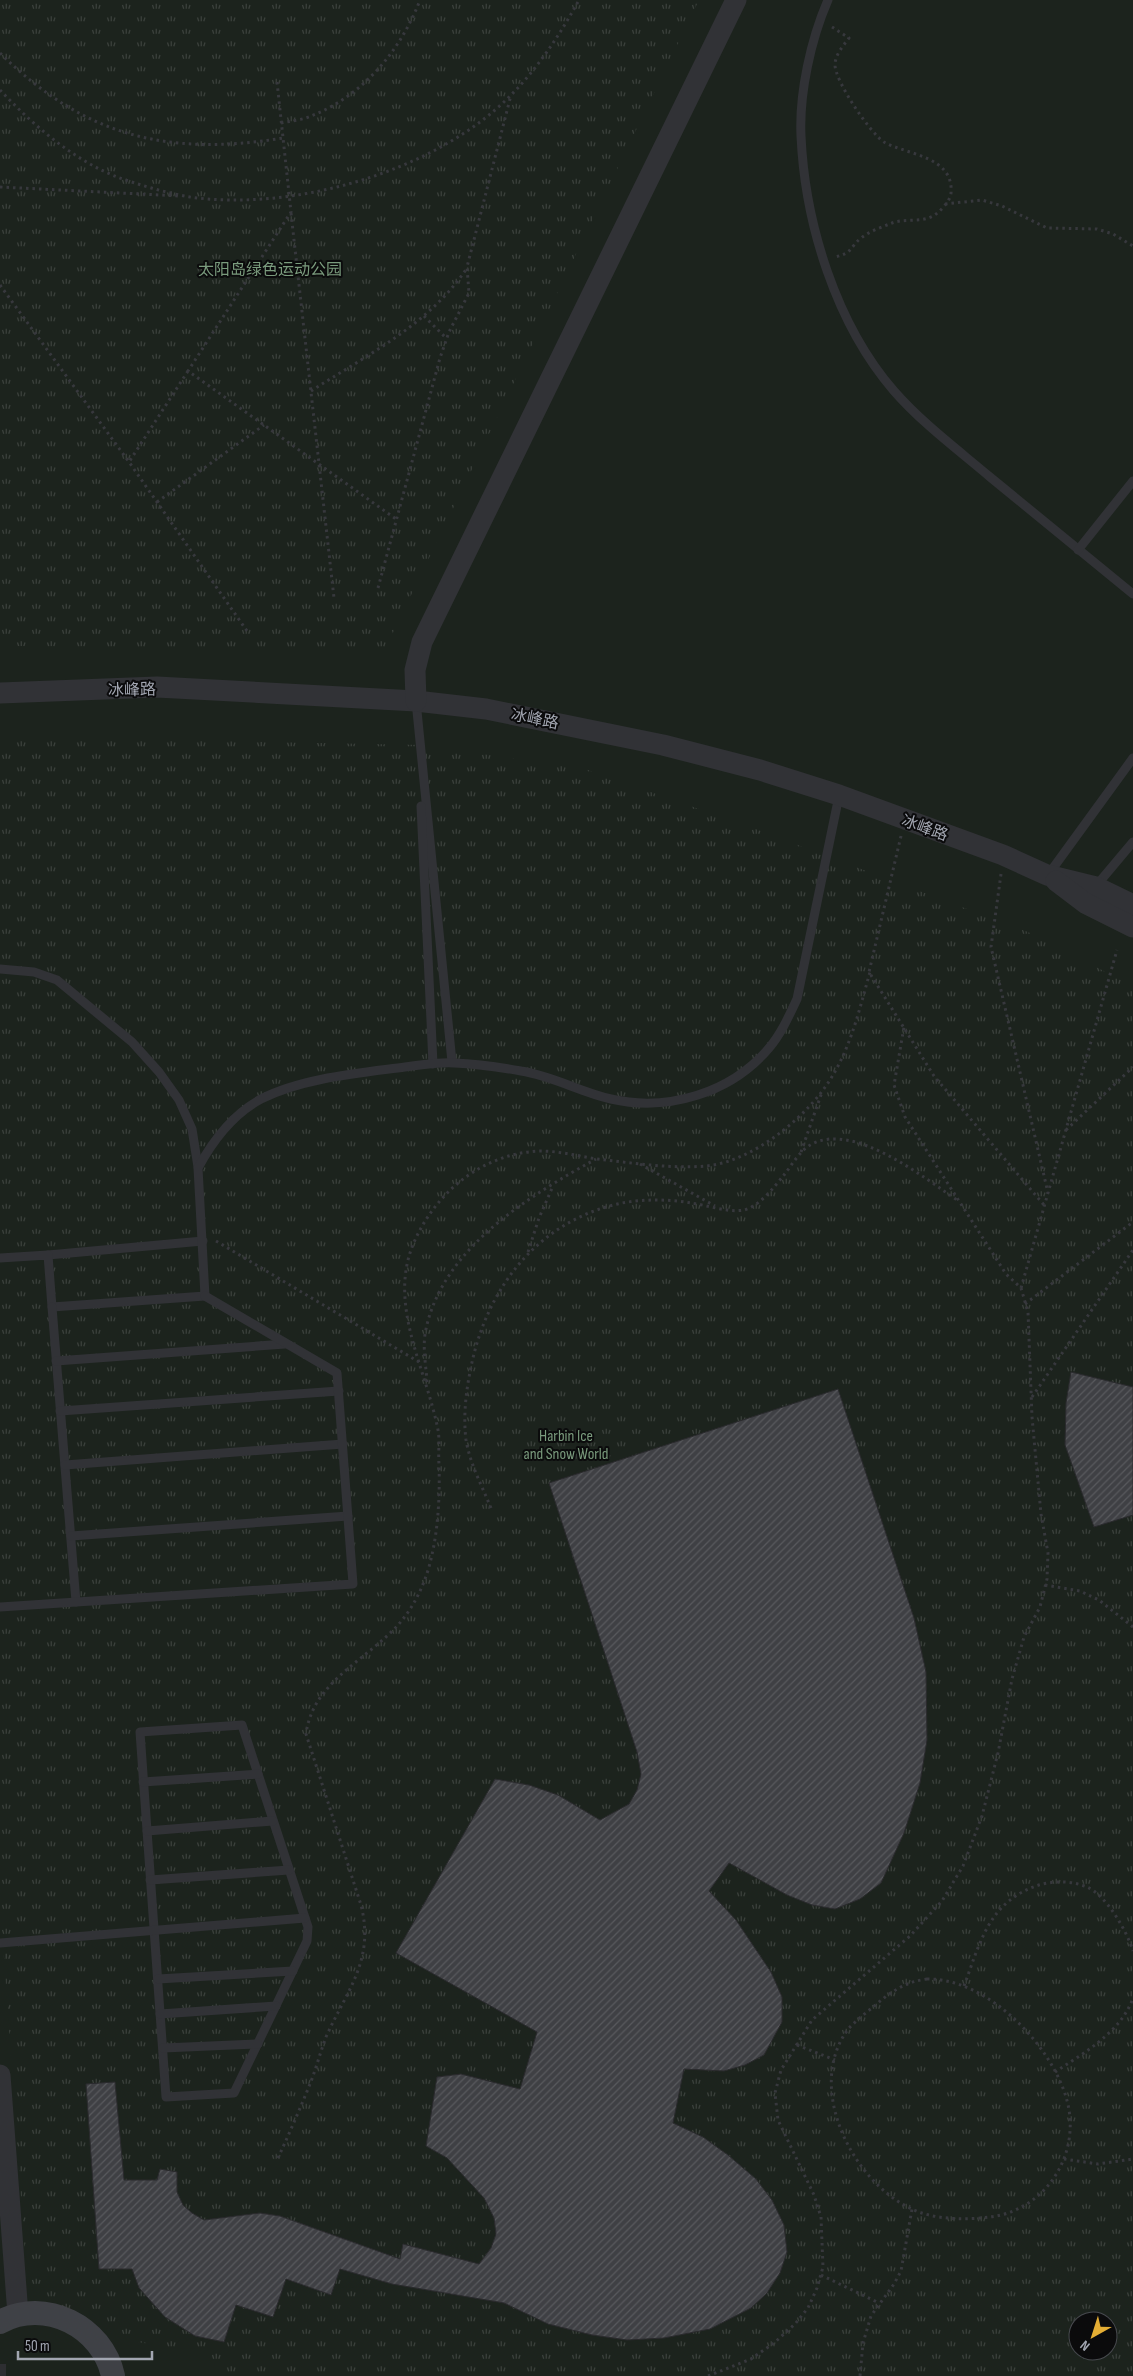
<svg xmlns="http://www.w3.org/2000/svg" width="1133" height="2376" font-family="'Sofia Sans Condensed','Noto Sans SC',sans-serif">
<defs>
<pattern id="park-tufts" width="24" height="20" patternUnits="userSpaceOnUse" patternTransform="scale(1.25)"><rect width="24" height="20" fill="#1c231d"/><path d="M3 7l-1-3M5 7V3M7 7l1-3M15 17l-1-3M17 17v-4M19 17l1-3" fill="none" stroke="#3a403b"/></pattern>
<pattern id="building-hatch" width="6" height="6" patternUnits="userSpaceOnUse" patternTransform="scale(1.25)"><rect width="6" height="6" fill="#3f4044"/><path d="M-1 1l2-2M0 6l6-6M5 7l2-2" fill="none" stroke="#58595d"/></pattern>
</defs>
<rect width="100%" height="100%" fill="#101011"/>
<path fill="#1c231d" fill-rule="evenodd" d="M0 0H1133V2376H0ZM1078 2321H1108V2351H1078Z"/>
<g fill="url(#park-tufts)" fill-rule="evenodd">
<path d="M0 0H699L385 649 0 646Z"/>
<path d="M0 737 423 745 588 770 750 827 1028 932 1133 986V2376H228L207 2353 30 2325 0 1902ZM1078 2321H1108V2351H1078Z"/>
</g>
<g fill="url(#building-hatch)" stroke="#2a2a2d">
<path d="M1071 1372 1133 1387V1515L1094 1527 1065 1445 1066 1403Z"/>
<path d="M838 1389 914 1618 926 1672 927 1740 920 1783 904 1833 881 1883 860 1899 835 1909 812 1905 787 1895 729 1863 709 1891 736 1920 771 1972 782 1997V2022L764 2055 745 2065 724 2071 684 2069 673 2123 703 2137 728 2155 756 2179 772 2200 784 2225 787 2252 780 2273 767 2293 751 2308 710 2329 664 2338 627 2340 592 2335 548 2324 504 2303 392 2284 340 2269 331 2295 286 2279 273 2317 236 2305 224 2342 195 2336 165 2317 139 2288 132 2269H99L86 2084 115 2082 124 2180H157L160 2169 177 2172V2192L183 2205 192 2213 204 2220 260 2213 280 2216 400 2259 403 2244 479 2264 491 2248 496 2234 494 2218 484 2198 447 2158 426 2146 437 2077 461 2074 520 2089 537 2032 396 1953 495 1779 529 1785 558 1795 600 1820 629 1804 637 1790 641 1774 637 1752 549 1483Z"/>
</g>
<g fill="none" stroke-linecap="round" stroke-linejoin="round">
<path stroke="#2d2e31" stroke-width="24" stroke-dasharray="24 12" stroke-linecap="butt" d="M0 2376H6"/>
<g stroke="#37383d" stroke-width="3" stroke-dasharray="2.5 4" stroke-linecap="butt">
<path d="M832 27 849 38C843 46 835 55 835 65 835 81 870 133 884 142 907 155 954 156 951 193 951 200 939 213 933 216 920 223 905 218 892 223 882 227 870 231 861 238 849 248 853 253 835 257"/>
<path d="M0 53C84 136 167 157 283 138"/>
<path d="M277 82 291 212 188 371 396 519"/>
<path d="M0 90C33 125 72 159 117 177 140 185 166 193 190 197 294 212 437 171 511 95 538 68 561 33 579 0"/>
<path d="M281 123C291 121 302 120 311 116 363 96 401 50 420 0"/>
<path d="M0 187 180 196"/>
<path d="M945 204 982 200 1002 206 1047 228 1097 229 1113 234 1133 246"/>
<path d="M291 213 334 598"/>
<path d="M0 285 129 462"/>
<path d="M424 316 447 339"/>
<path d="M188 371 129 462 247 631"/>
<path d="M311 391C367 355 430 324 467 268"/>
<path d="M157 502 264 425"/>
<path d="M378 588 440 358 449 332 469 293 467 267 511 95"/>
<path d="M901 836 869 972 934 1076 1044 1205"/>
<path d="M1001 874 991 947 1048 1193"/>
<path d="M1066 1130 1133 1067"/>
<path d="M801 1152 822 1092"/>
<path d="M640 1164 715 1206"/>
<path d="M216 1241 419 1362"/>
<path d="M528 1252 539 1218 553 1186"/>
<path d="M1021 1288 1117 950"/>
<path d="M1025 1304 1133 1222"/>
<path d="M427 1382C426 1365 422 1346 426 1329 443 1248 529 1196 596 1159"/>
<path d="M1032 1397 1133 1250"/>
<path d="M491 1508C482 1486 470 1464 466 1440 463 1416 466 1391 471 1367 487 1287 539 1220 622 1203 644 1199 669 1199 691 1203 707 1205 728 1213 744 1210 760 1206 774 1187 784 1175 792 1165 800 1150 812 1144 854 1122 923 1177 957 1200"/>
<path d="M1045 1585 1080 1591 1099 1600 1133 1627"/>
<path d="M927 1979C986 1978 1050 2043 1066 2097 1083 2152 1047 2210 990 2217 966 2220 934 2220 912 2209 852 2182 804 2086 849 2028 856 2021 864 2014 872 2008 889 1993 904 1982 927 1979Z"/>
<path d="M964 1986C973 1962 981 1933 997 1913 1018 1887 1055 1874 1087 1887 1106 1895 1127 1931 1133 1951"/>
<path d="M797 2045 835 2060"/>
<path d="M1055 2072C1084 2053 1121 2032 1133 1998"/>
<path d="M278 2158C289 2134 300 2109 310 2084 316 2069 320 2053 326 2037 347 1990 375 1960 361 1905L306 1734C312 1687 355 1666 388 1635 408 1617 421 1594 429 1567 438 1534 440 1499 439 1464 438 1453 440 1441 438 1430 426 1367 386 1303 415 1240 437 1191 484 1153 540 1151 559 1151 578 1156 597 1159 632 1163 671 1169 706 1166 753 1162 810 1115 833 1075 852 1043 860 1007 870 972"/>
<path d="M1064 2159 1098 2164 1133 2159"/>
<path d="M821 2275 879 2303"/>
<path d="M708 2376 751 2359 774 2343 795 2324 808 2308 817 2288 823 2267 821 2217 814 2195 778 2120 775 2093 781 2070 812 2020 910 1936 942 1901 963 1866 982 1816 998 1753 1012 1679 1024 1637 1040 1607 1047 1579 1048 1553 1041 1514 1032 1417 1028 1312 1021 1288 1006 1274 905 1117 894 1085 904 1027"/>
<path d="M860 2376 863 2343 871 2316 894 2284 901 2271 912 2209"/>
</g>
<g stroke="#313236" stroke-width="9">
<path d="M828 0C811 39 799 93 801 136 805 224 836 324 894 391 922 423 957 449 990 477 1037 516 1085 555 1133 594"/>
<path d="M1078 550 1133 481"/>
<path d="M416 701 452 1062"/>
<path d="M421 806 433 1064"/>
<path d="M1048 875 1133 758"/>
<path d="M1096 886 1133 842"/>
<path d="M0 969 34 972 57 980 132 1042 159 1072 179 1100 192 1129 198 1167"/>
<path d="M48 1255 203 1241"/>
<path d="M0 1258 48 1255 52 1307 205 1296 198 1168C213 1140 233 1114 261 1099 302 1078 360 1073 405 1067 421 1065 438 1062 454 1063 476 1064 499 1067 521 1071 553 1076 580 1092 611 1099 668 1112 731 1093 769 1048 781 1034 789 1016 797 999L839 796"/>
<path d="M52 1307 76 1602"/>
<path d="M56 1361 285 1344"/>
<path d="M60 1411 339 1391"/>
<path d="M65 1465 343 1444"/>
<path d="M71 1536 348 1516"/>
<path d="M0 1607 353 1584 337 1373 205 1296"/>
<path d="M242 1725 308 1927 307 1941 234 2093 166 2097 140 1732Z"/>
<path d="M143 1782 258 1774"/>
<path d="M147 1831 273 1821"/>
<path d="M150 1880 289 1870"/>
<path d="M0 1943 305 1918"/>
<path d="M158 1979 293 1971"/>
<path d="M160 2014 276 2006"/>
<path d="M163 2048 258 2044"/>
</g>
<g stroke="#313236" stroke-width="21">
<path d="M0 693 157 687 416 701 486 709 663 745 760 770 839 795 1003 855 1047 875 1096 887 1133 905"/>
<path d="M416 701 415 670 422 642 736 0"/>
<path d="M1056 881 1085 903 1133 927"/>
<path d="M0 2075 18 2315"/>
</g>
<path stroke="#3f4146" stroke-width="24" d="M0 2322C45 2297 103 2327 113 2376"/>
</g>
<g text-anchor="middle" stroke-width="4" stroke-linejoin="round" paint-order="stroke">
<g font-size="16" fill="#7a9b7d" stroke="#0b0b0c">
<text x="270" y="275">太阳岛绿色运动公园</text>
<text x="566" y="1441">Harbin Ice<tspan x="566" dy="18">and Snow World</tspan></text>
</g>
<g font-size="16" fill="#a2a6b1" stroke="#0b0b0c">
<text transform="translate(132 689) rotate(-1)" y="6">冰峰路</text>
<text transform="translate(535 718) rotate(11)" y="6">冰峰路</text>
<text transform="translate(925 827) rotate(20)" y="6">冰峰路</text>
</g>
</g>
<g transform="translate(1093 2336) rotate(219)"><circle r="24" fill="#0b0b0c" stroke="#47494e"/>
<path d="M0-4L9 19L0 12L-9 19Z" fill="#e5ae34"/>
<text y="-8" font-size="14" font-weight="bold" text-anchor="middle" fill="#a2a6b1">N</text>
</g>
<path d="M18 2351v8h134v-8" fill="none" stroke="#a2a6b1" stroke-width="2.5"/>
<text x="25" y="2351" font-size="15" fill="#a2a6b1" stroke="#0b0b0c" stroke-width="4" paint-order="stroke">50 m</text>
</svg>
